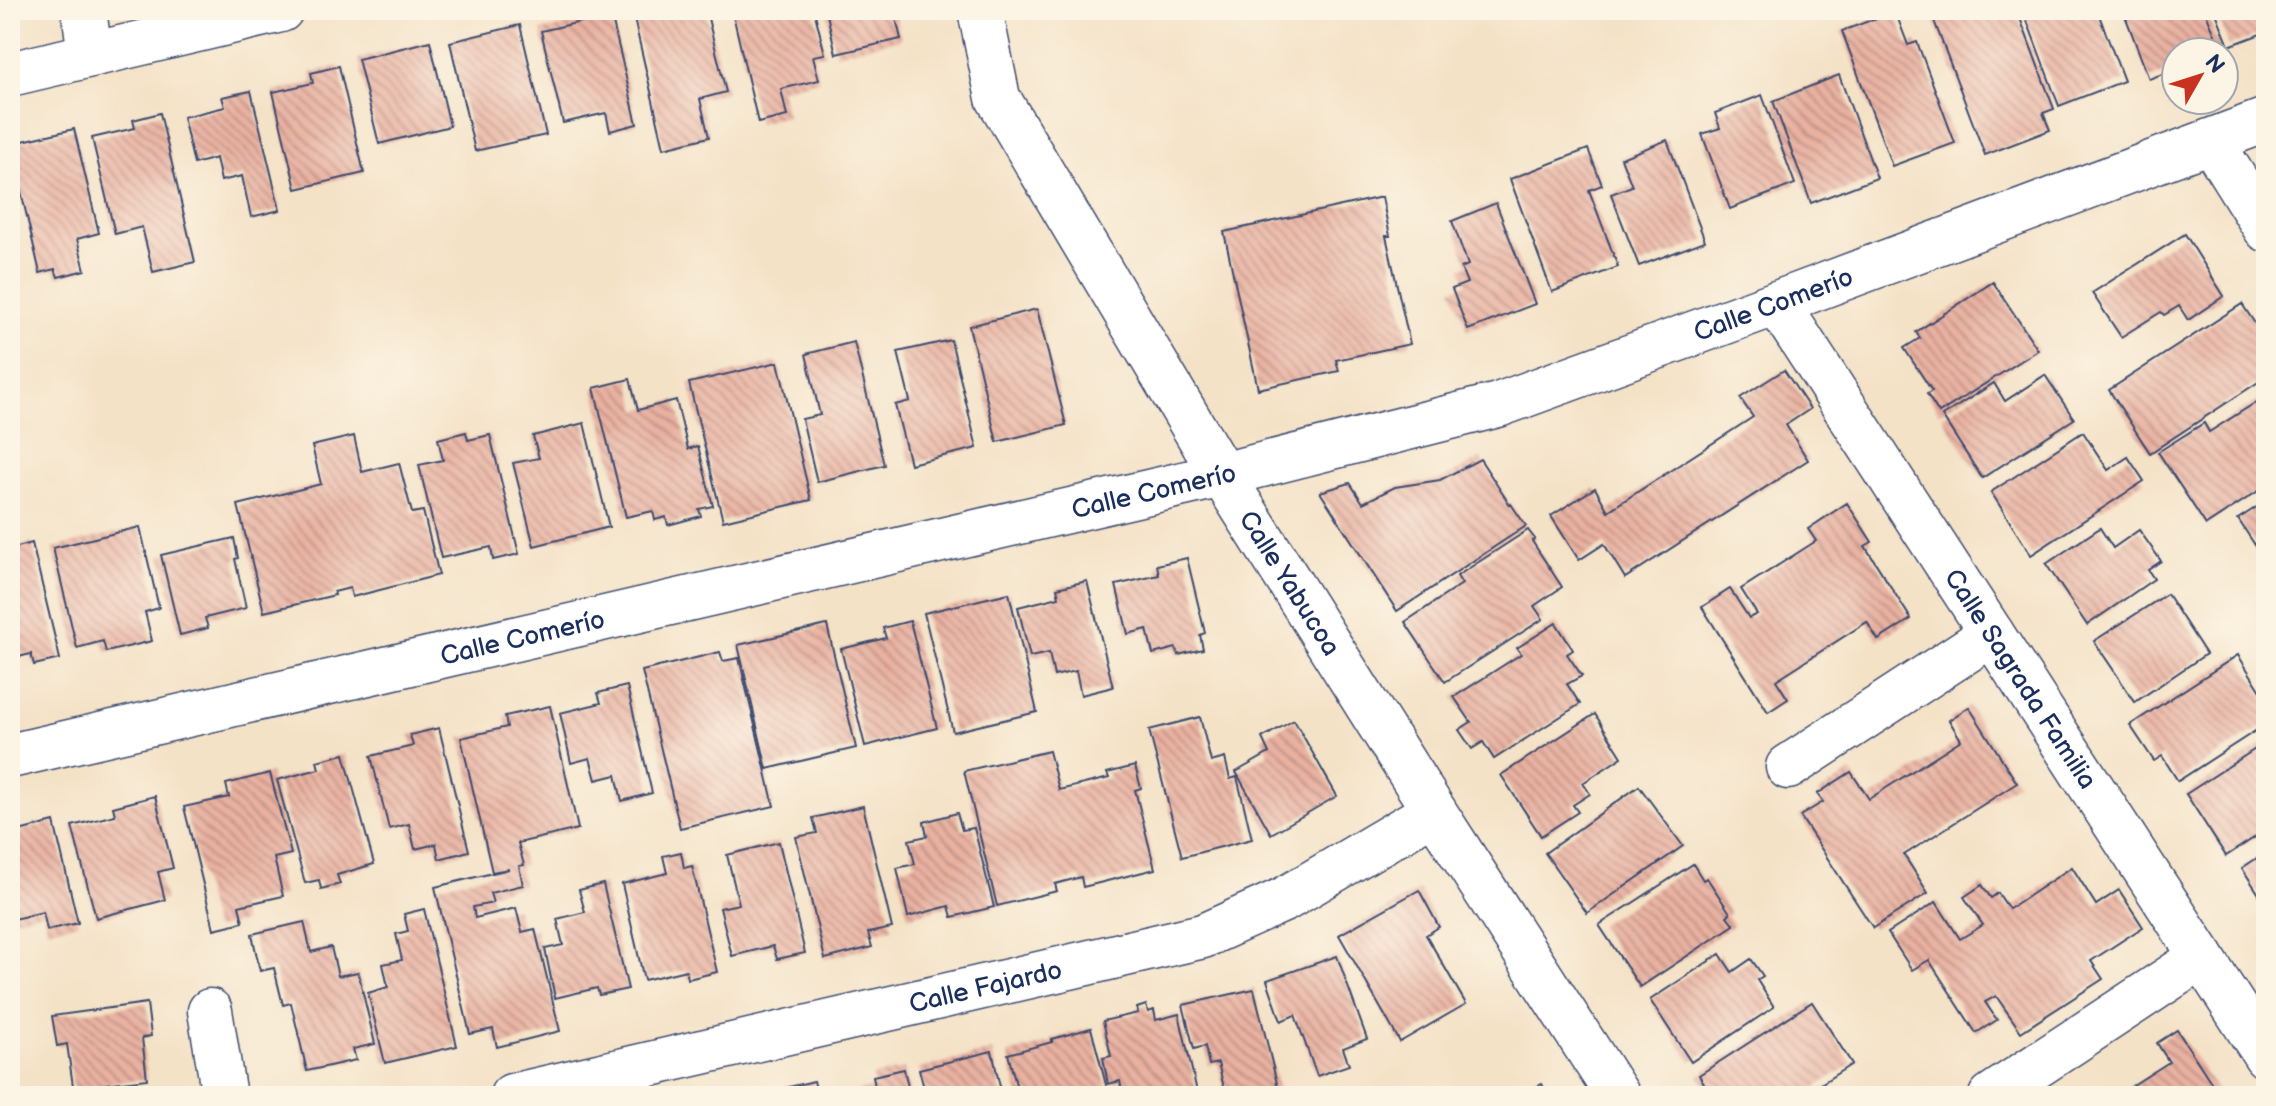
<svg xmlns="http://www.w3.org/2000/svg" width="2276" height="1106" font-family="'Balsamiq Sans',sans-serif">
<defs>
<pattern id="building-back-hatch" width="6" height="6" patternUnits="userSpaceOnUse" patternTransform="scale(2)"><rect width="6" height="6" fill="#e9b1a0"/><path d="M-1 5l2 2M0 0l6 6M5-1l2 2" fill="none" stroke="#bc9086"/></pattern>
</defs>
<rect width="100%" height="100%" fill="#fcf5e5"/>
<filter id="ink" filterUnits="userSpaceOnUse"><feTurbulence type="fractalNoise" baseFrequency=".0125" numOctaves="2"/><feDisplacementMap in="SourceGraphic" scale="16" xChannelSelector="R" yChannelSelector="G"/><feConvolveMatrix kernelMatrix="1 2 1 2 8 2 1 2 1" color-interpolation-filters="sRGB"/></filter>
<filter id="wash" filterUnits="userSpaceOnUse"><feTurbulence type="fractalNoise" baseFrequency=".006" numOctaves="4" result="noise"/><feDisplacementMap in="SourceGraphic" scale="32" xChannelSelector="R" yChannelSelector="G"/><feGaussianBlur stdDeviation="1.8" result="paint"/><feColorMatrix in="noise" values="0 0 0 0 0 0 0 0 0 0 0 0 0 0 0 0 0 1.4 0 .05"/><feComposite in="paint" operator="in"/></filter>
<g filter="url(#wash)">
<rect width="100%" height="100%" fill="#f4e2c7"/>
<g id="blocks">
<g fill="url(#building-back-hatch)">
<path d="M582 10H610L637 124 610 131 606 113 563 123 541 31 585 21Z"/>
<path d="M632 10H706L726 92 700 99 709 137 664 148Z"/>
<path d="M732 10H814L825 54 813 56 819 80 781 89 787 116 758 123Z"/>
<path d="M826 10H894L901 39 836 54Z"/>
<path d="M1058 10H1115V12L1059 19Z"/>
<path d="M1930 10H2017L2054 109 2043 113 2050 130 1985 155Z"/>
<path d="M2023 10H2097L2124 81 2059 106Z"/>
<path d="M2123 10H2205L2221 50 2176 52V69L2149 79Z"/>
<path d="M2215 10H2266V32L2229 46Z"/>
<path d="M1895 11 1908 45 1917 42 1955 143 1892 166 1842 31Z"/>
<path d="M520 25 546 135 475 151 450 42Z"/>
<path d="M430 41 450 126 379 144 358 59Z"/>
<path d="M339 66 364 173 296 189 273 92 313 83 311 73Z"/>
<path d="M1839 75 1877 178 1811 203 1773 101Z"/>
<path d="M251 91 280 210 251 217 242 176 221 181 216 158 194 164 183 117 225 107 222 97Z"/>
<path d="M1762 95 1795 184 1730 209 1702 134 1720 128 1715 113Z"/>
<path d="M160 113 195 262 153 272 142 227 115 234 92 138 135 128 133 120Z"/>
<path d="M74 129 99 233 77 239 85 270 58 277 55 269 40 273 10 144Z"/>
<path d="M1667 140 1705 241 1639 266 1611 194 1632 186 1621 158Z"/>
<path d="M1588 149 1602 185 1589 190 1618 267 1552 292 1510 179Z"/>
<path d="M1382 197 1390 236H1386L1410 344 1336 360 1339 371 1258 389 1224 232Z"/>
<path d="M1496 203 1535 304 1468 330 1452 289 1467 283 1461 268 1468 265 1452 221Z"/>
<path d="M2185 234 2224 296 2188 320 2179 306 2164 315 2161 312 2121 337 2092 293Z"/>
<path d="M1993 282 2038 350 1939 413 1927 394 1932 391 1904 348 1920 338 1916 332Z"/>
<path d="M2242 304 2266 340V377L2150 453 2109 390Z"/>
<path d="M1037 309 1066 425 997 442 969 326Z"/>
<path d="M951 340 977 448 910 464 895 405 910 401 898 352Z"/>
<path d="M854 342 884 465 817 482 802 419 820 415 806 354Z"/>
<path d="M778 362 811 500 723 521 689 383Z"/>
<path d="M1784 370 1810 409 1786 425 1808 460 1625 578 1604 544 1579 560 1551 516 1595 488 1608 511 1753 417 1740 398Z"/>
<path d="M2045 375 2074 419 1982 478 1942 416 1994 383 2005 401Z"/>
<path d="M630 379 638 410 676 400 688 449 698 446 713 506 699 509 701 516 668 525 666 517 655 520 653 511 626 517 594 388Z"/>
<path d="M2266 396V486L2206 525 2158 452 2204 423 2209 432Z"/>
<path d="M584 423 609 527 534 546 513 463 539 458 533 436Z"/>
<path d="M466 432 468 440 490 435 519 554 493 560 491 547 441 558 419 465 443 460 438 439Z"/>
<path d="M2083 432 2108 470 2128 457 2144 481 2031 555 1991 492Z"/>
<path d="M354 436 362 472 399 463 412 513 423 511 439 575 352 597 350 588 334 592 335 595 264 612 238 505 321 484 312 446Z"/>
<path d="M1480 459 1510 505 1511 504 1526 526 1397 611 1320 492 1350 483 1363 503 1395 487 1440 480Z"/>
<path d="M2266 501V562L2238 519Z"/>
<path d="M1847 503 1872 542 1865 546 1911 619 1878 640 1867 622 1776 680 1788 699 1768 712 1702 607 1730 589 1749 618 1757 614 1741 589 1816 541 1808 529Z"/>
<path d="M140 527 159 608 145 612 152 641 106 652 103 641 77 648 53 548Z"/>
<path d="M2100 528 2113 548 2139 530 2161 561 2148 570 2154 579 2087 625 2046 564Z"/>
<path d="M1528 530 1535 539 1532 541 1562 587 1534 606 1543 619 1445 682 1405 622 1462 584 1457 576Z"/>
<path d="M234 538 238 558 235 559 246 608 205 618 208 628 180 635 161 555Z"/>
<path d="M32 543 60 659 34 665 31 654 10 659V549Z"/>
<path d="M1187 558 1205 633 1200 635 1203 649 1178 655 1176 648 1153 654 1147 629 1128 634 1116 585 1159 575 1157 565Z"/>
<path d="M1087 581 1113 687 1081 695 1076 671 1054 676 1049 653 1030 657 1018 607 1059 597 1057 588Z"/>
<path d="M1009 593 1037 712 953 732 924 613Z"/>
<path d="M2167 594 2206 654 2135 702 2094 641Z"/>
<path d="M910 621 937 728 865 746 841 649 886 638 883 628Z"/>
<path d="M1556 623 1573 650 1567 654 1582 676 1567 684 1580 704 1494 759 1483 742 1472 749 1459 730 1471 722 1454 697 1521 654 1517 648Z"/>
<path d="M827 625 856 748 767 769 738 645Z"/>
<path d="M720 652 723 661 739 658 774 806 680 828 642 671Z"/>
<path d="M2238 655 2266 699V724L2178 781 2162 756 2154 761 2130 725Z"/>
<path d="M627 686 652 793 622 801 616 775 596 780 590 758 571 763 560 713 601 703 598 693Z"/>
<path d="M550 706 578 829 518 843 524 865 519 866 523 885 490 893 493 903 473 907 475 918 516 908 522 932 535 929 560 1031 497 1047 493 1029 470 1034 435 887 509 869 492 872 461 738 507 727 505 716Z"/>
<path d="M1969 707 2017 783 1904 855 1928 893 1873 928 1800 816 1823 802 1817 794 1851 772 1869 799 1961 740 1949 720Z"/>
<path d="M1595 714 1622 757 1583 783 1590 794 1573 805 1578 812 1541 836 1501 775Z"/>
<path d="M1200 717 1211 762 1225 758 1230 779 1237 777 1252 839 1182 857 1149 730Z"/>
<path d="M1294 720 1337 796 1271 834 1236 772 1269 753 1262 738Z"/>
<path d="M439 728 469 851 439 859 436 844 415 849 409 824 389 829 371 756 413 746 410 735Z"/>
<path d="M2266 742V830L2226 856 2186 794Z"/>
<path d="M1049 751 1059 790 1109 778 1107 773 1135 766 1141 788 1135 790 1155 869 1083 887 1081 877 1055 884 1057 891 997 906 964 771Z"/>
<path d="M344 754 374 864 337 875 340 884 321 889 319 880 305 883 277 780 319 769 317 761Z"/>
<path d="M270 773 291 854 274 858 283 896 239 906 243 922 214 929 184 807 229 797 226 784Z"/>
<path d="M1639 786 1683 846 1587 913 1545 853Z"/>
<path d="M155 796 173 868 158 872 165 900 96 918 72 826 115 815 113 807Z"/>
<path d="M863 806 892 928 868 933 872 947 825 959 796 837 817 833 813 818Z"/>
<path d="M957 813 962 830 974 828 994 907 952 917 949 906 908 917 897 868 915 864 909 840 927 836 924 822Z"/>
<path d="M54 822 78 923 47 930 43 912 10 920V843L18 841 15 832Z"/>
<path d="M779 842 805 953 777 959 773 946 732 956 720 908 739 904 727 855Z"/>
<path d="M681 852 684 868 692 866 717 972 688 979 686 970 644 980 622 884 667 873 663 856Z"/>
<path d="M2266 852V905L2242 868Z"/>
<path d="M1693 864 1703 880 1707 878 1730 913 1727 916 1734 925 1640 987 1599 925Z"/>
<path d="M2072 867 2096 905 2119 890 2143 927 2091 961 2103 979 2021 1032 1996 996 1985 1002 1997 1020 1976 1033 1929 960 1912 970 1888 933 1936 902 1960 939 1983 925 1964 897 1982 885 1991 898 1998 893 2009 909Z"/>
<path d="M603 884 628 989 599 995 597 988 555 998 545 949 563 945 557 919 585 912 579 890Z"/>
<path d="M1419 890 1439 927 1426 935 1466 1004 1400 1042 1339 935Z"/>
<path d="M424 909 457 1046 385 1063 368 993 388 987 383 964 402 960 396 934 408 931 404 914Z"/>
<path d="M304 922 311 952 331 947 338 976 358 972 375 1044 353 1049 356 1060 307 1071 291 1003 283 1005 274 968 260 971 252 934Z"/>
<path d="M1720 954 1732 972 1751 959 1763 976 1757 980 1774 1007 1691 1062 1650 1000Z"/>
<path d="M1337 956 1367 1039 1343 1048 1349 1065 1317 1076 1295 1015 1281 1021 1267 980Z"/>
<path d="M1254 989 1280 1096H1226L1218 1063 1209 1065 1205 1046 1194 1049 1183 1005Z"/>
<path d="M1812 1002 1852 1064 1802 1096H1712L1699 1075Z"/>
<path d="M147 1003 151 1036 142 1038 147 1079 106 1084V1089L74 1093 67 1044 57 1046 52 1016Z"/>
<path d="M1146 1005 1148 1012 1154 1010 1156 1020 1179 1014 1198 1096H1123L1120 1081 1108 1084 1103 1058 1111 1056 1103 1021 1138 1013 1137 1008Z"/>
<path d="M1091 1028 1109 1096H1019L1008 1054 1052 1042V1039Z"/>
<path d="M2177 1030 2220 1096H2116L2169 1062 2157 1043Z"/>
<path d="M992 1051 1002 1096H926L919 1069Z"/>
<path d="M904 1069 910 1096H837L875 1087 873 1076Z"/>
<path d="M814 1081 818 1096H757L756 1095Z"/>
<path d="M1542 1084 1548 1096H1516Z"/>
<path d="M148 1088 149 1096H98V1094Z"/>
</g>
</g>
</g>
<g filter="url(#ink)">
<use href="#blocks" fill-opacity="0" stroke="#3c4a6e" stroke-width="2"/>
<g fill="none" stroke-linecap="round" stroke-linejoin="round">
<g stroke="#3c4a6e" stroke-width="47">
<g id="minor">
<path d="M84 10 90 55"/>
<path id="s1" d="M980 10 998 98 1222 475 1434 811 1618 1096"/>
<path d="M10 74 281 10"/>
<path d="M2211 141 2266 229"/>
<path id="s2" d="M1777 303 2266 1056"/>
<path id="s3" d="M10 756 1222 475 1498 405 1777 303 2266 120"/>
<path d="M1788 767 1992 634"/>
<path d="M210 1011 224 1096"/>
<path id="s4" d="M512 1096 1203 936 1285 899 1434 811"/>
<path d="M1991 1096 2202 957"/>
</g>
</g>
<use href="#minor" stroke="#fff" stroke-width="44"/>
</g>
</g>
<g text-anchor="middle" stroke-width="6" stroke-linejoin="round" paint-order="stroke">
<g font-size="26" fill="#1b2f5e" stroke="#fcf5e5">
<text dy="9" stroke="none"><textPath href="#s3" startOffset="1822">Calle Comerío</textPath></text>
<text dy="9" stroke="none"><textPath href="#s3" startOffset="1174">Calle Comerío</textPath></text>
<text dy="9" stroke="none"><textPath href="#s1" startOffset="656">Calle Yabucoa</textPath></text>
<text dy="9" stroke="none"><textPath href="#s3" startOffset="526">Calle Comerío</textPath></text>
<text dy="9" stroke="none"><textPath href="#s2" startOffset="448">Calle Sagrada Familia</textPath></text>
<text dy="9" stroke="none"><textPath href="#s4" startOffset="486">Calle Fajardo</textPath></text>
</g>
</g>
<rect width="2276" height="1106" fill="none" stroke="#fcf5e5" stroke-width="40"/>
<g transform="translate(2200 76) rotate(51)"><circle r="38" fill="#fcf5e5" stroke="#a2a6af" stroke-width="2"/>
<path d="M0-6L14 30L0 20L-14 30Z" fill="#c8321e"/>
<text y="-12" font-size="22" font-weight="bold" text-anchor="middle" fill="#1b2f5e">N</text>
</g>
</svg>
